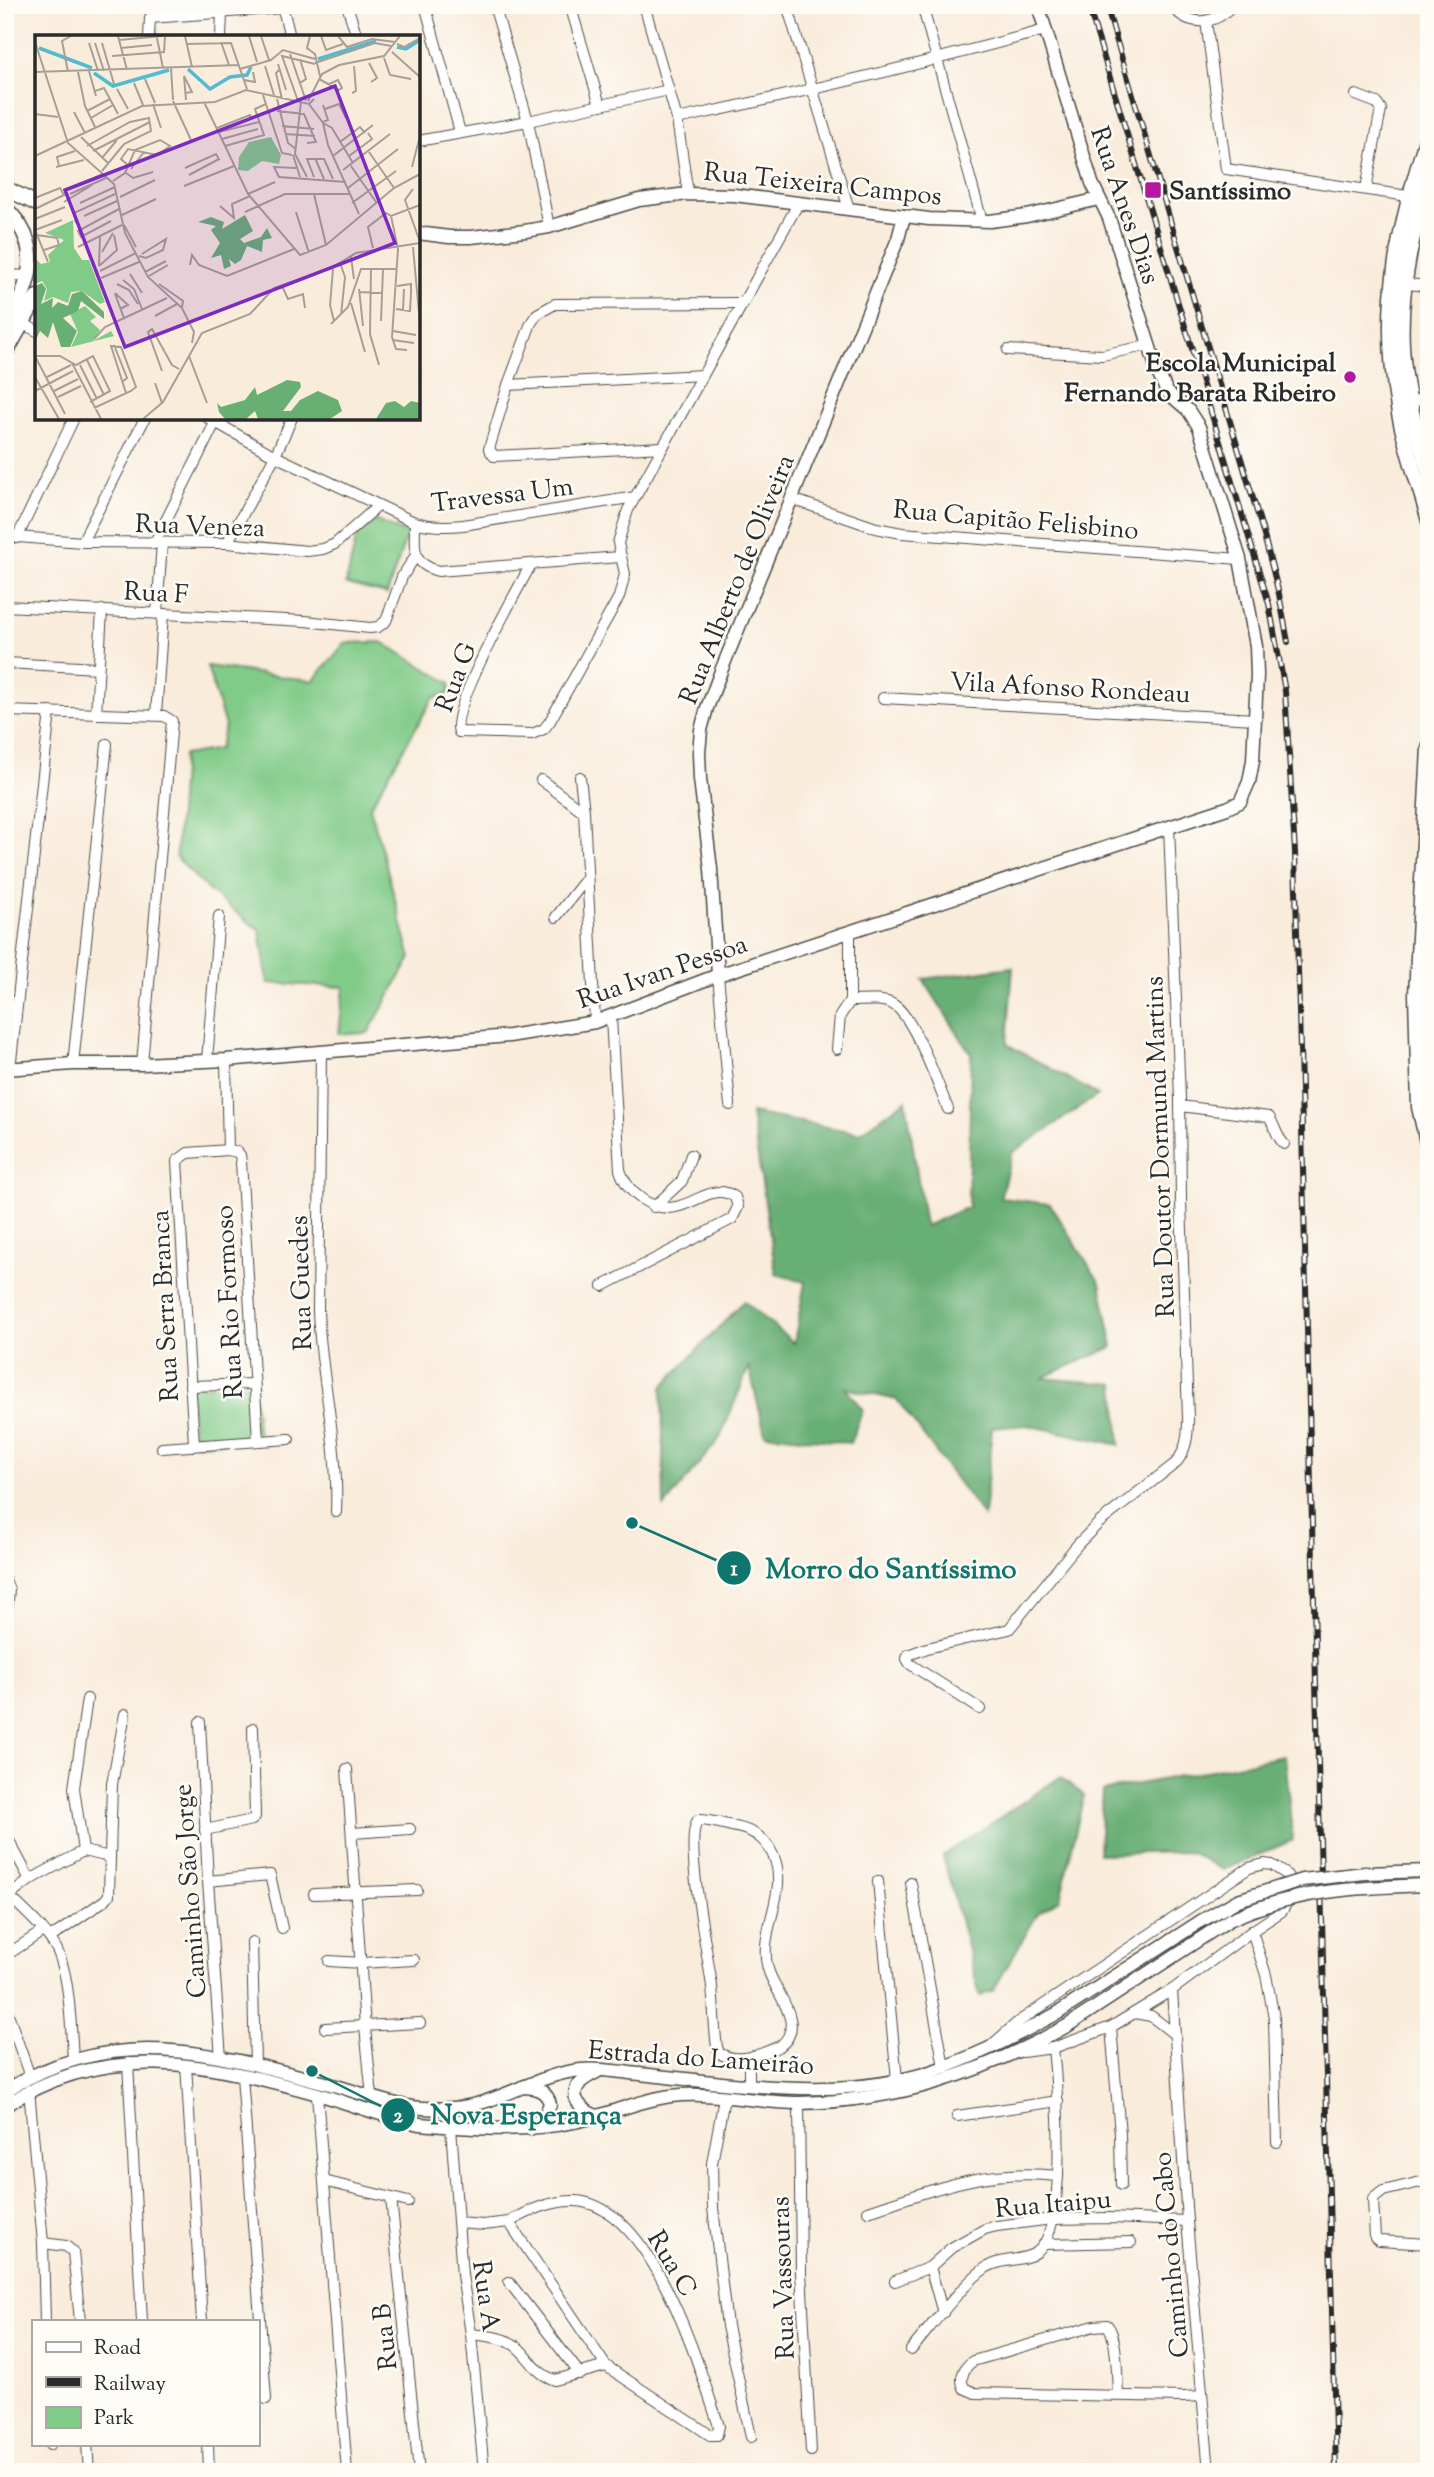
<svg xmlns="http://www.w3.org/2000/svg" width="1434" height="2477" font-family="'Sorts Mill Goudy',serif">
<rect width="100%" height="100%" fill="#fdfcf7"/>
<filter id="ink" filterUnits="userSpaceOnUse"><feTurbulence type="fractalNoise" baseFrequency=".0143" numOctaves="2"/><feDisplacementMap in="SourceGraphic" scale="14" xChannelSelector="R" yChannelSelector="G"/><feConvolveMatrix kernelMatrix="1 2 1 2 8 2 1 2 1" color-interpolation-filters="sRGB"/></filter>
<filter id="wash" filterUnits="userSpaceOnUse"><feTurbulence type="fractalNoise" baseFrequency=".00686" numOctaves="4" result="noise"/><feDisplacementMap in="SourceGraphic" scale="28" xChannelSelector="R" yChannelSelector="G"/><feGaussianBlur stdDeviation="1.57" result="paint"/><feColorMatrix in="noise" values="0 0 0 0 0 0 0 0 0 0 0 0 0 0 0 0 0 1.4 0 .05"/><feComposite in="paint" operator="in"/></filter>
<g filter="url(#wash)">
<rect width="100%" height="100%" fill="#f9ecdb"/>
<g fill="#81cb88" stroke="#567b5a" stroke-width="2">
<path d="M374 520 407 534 387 594 346 584 357 535Z"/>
<path d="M382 642 450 683 449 694 433 698 370 807 411 958 368 1033 339 1034 344 987 268 983 260 931 208 890 176 857 183 755 219 749 225 726 207 666 313 681 345 643Z"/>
<path d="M253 1384 258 1440 194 1444 190 1386Z"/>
</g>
<g fill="#68af74" stroke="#4a6d50" stroke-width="2">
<path d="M1013 967 1007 1044 1098 1095 1012 1153 1000 1198 1050 1204 1100 1283 1113 1347 1042 1378 1115 1384 1120 1445 1027 1425 992 1428 984 1517 897 1400 845 1388 863 1410 850 1443 765 1434 749 1367 720 1438 664 1507 662 1387 744 1301 794 1343 805 1282 776 1274 751 1113 860 1133 906 1100 925 1226 968 1207 971 1054 923 979Z"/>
<path d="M1284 1756 1293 1840 1223 1870 1190 1852 1099 1854 1102 1791Z"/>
<path d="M1060 1777 1084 1795 1060 1899 1038 1913 993 1991 980 1996 943 1856Z"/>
</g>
</g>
<g filter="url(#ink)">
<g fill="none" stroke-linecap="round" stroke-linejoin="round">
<g stroke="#4a4845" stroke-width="12">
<g id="minor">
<path d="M282 5 290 37"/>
<path d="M347 5 357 37"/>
<path d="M425 5 460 132"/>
<path d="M494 5 528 121 549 227"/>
<path d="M570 5 600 105"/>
<path d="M644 5 677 119 688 194"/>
<path d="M787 5 849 209"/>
<path d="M922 5 982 221"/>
<path d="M1171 5C1188 27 1215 26 1232 5"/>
<path d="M5 9 10 5"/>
<path d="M1206 21 1226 169 1408 196"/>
<path d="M149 37 150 18 283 8"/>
<path d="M221 37 222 13"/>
<path d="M1356 95 1377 103 1381 109 1366 189"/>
<path d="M677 119C801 93 923 64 1045 30"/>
<path d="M418 141 528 121 669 90"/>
<path d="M5 275 30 276"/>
<path d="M1406 284 1429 286"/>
<path d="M22 323 37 331"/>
<path d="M1008 350 1102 355 1150 345"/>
<path d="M508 385 703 375"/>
<path d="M1410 400 1429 401"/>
<path d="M208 418 275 456 412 521C429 527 445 527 463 525L635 497"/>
<path d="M662 447 494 456 489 449 508 385 531 323 537 314 555 304 743 303"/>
<path d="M792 499 876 528 902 533 1240 559"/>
<path d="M415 523C415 547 410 563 438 571L620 557"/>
<path d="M5 536 82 542 227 543 307 551 323 549 335 544 378 506"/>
<path d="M17 538 74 418"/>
<path d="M82 542 145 418"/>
<path d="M227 543 275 456 292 418"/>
<path d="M154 544 217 419"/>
<path d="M530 566C517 591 448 712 459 732L532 734 544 729 550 721 619 597 625 574 618 543 628 510 798 204"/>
<path d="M5 606 305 621 370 628 378 627 386 621 402 577 416 555"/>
<path d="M157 613 162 543"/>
<path d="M5 663 98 668"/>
<path d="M883 698 1255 719"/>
<path d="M5 711 164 716 172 721 142 1064"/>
<path d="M96 714 102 610"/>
<path d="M156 715 163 614"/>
<path d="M580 777 584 812 595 1022"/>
<path d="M541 780 584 812"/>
<path d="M556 917 586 879"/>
<path d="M718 975 730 1105"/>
<path d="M850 1001C863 1001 883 998 894 1005 914 1017 938 1085 948 1109"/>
<path d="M837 1049 840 1016 850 1001V932"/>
<path d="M321 1052 318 1311C321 1379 339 1445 336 1512"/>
<path d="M207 1060 219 916"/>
<path d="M226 1060 228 1150"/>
<path d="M73 1064 107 744"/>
<path d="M10 1069 50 712"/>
<path d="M1180 1106 1269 1117C1275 1126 1276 1136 1284 1144"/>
<path d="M654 1207 682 1181 691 1155"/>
<path d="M603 1286 732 1219 738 1207 735 1197C705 1177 685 1226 643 1200 631 1192 624 1183 620 1170L611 1018"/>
<path d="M190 1386 253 1384"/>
<path d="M194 1444 177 1161 188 1153 228 1150 237 1152 240 1155 241 1162 258 1440"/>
<path d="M162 1448 289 1439"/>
<path d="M5 1520V1530"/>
<path d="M5 1580 9 1590 5 1630"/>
<path d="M980 1709 910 1664 907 1659 908 1655 927 1648 1009 1629 1078 1544 1100 1522 1176 1463C1187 1449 1188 1435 1188 1418L1181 1200 1180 1098 1169 827"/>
<path d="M200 1722 208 1881 221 2058"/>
<path d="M347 1769 365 2027 372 2097"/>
<path d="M698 1820C711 1820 723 1824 736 1827 754 1831 765 1838 773 1855 791 1893 755 1933 769 1972 776 1993 807 2026 780 2046 762 2054 739 2065 719 2053L717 2047C714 2027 714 2007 712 1987 709 1959 683 1838 698 1820Z"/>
<path d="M205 1830 252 1820 255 1817 253 1728"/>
<path d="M5 1833 30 1880"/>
<path d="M352 1833 410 1829"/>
<path d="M83 1851 74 1788 87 1699"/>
<path d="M208 1881 270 1875 282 1928"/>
<path d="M878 1881 897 2080"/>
<path d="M911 1883 944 2067"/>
<path d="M5 1892C22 1909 44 1927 56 1948 70 1974 71 2029 73 2060"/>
<path d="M314 1894 417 1890"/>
<path d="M9 1896 30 1880 83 1851 110 1857"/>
<path d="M1252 1931 1266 1975 1274 2018 1277 2142"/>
<path d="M50 1938 105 1900 109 1895 112 1784 125 1714"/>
<path d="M252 1942 255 2065"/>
<path d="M5 1956 43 1931"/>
<path d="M329 1961 361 1963 414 1960"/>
<path d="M1172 1990 1187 2221 1209 2472"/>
<path d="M5 2005 30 2077"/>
<path d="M1134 2013 1151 2016 1174 2034"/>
<path d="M1111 2027 1120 2134 1121 2185"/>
<path d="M325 2028 420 2023"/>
<path d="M993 2044 1018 2022 1249 1868 1264 1864 1272 1865 1286 1874 1290 1880 1292 1894 1282 1911 1252 1931 1172 1990 1111 2027 1053 2048 1022 2052"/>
<path d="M749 2058V2086"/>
<path d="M128 2063 142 2321"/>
<path d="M186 2065 202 2321"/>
<path d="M242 2076 266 2399"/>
<path d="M29 2090 43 2243 45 2321"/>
<path d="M317 2094 347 2472"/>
<path d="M724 2098 712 2163 713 2208 727 2326 751 2437"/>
<path d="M799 2103 801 2272 811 2451"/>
<path d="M957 2116 1058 2101"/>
<path d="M451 2127 462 2275 471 2334 484 2472"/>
<path d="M1429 2180 1383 2191 1373 2199 1375 2238 1379 2241 1429 2244"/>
<path d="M324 2181 408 2202"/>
<path d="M391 2198 419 2472"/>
<path d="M868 2211C936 2189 984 2168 1058 2176"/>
<path d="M459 2223 483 2225 509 2222 606 2366 710 2435H717L719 2426C698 2365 653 2205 575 2201 551 2200 529 2211 509 2222"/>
<path d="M43 2243 66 2246 73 2252 80 2321"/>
<path d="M1044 2244 1131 2242"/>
<path d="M930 2267 943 2313"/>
<path d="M895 2281 930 2267 951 2248 985 2229 997 2226 1052 2219 1110 2218 1187 2221"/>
<path d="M509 2282 580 2374"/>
<path d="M471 2334C486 2336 504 2337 516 2346 531 2358 535 2374 555 2380L606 2366"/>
<path d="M911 2350C930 2328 965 2281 987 2267 1002 2258 1023 2262 1037 2252 1069 2228 1057 2086 1053 2048"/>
<path d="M1118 2395C1117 2379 1118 2336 1107 2325L1094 2326 973 2361C964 2367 959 2378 964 2388L975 2393 1184 2397 1202 2396"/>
<path d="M50 2444V2445"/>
<path d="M87 2444 89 2472"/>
<path d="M208 2444 209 2472"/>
<path d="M1209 2470 1237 2472"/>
</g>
</g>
<g stroke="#4a4845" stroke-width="15">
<g id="tertiary">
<path d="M418 233 449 237H471L525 231 549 227 639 200 688 194 734 195 929 219 990 221 1027 216 1099 199"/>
<path d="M718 975 711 869 700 779 699 753 701 730 707 708 721 671 898 239 904 216"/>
<path d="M5 1069 73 1064H142L226 1060 509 1036 595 1022 718 975 1227 808 1240 802 1249 782 1253 761 1257 675 1256 646 1240 559 1199 427 1188 410 1167 392 1158 373 1109 218 1092 183 1038 5"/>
</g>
</g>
<g stroke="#4a4845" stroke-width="15">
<g id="secondary">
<path d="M522 2087C535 2087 547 2090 550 2104L545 2115 530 2129"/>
<path d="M5 2091C114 2022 218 2054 333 2085 362 2093 392 2106 423 2108 440 2109 460 2109 477 2104 513 2094 543 2074 581 2070 597 2068 614 2071 630 2073 661 2076 691 2080 722 2083 795 2090 875 2094 944 2067 983 2053 1021 2033 1058 2013"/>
<path d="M5 2106C105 2039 210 2064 318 2094 352 2104 385 2118 420 2124 471 2128 523 2133 574 2122 606 2116 638 2100 671 2096 713 2091 757 2103 799 2103 899 2101 980 2074 1067 2026"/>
<path d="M600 2117C586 2113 566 2099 580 2083 585 2077 594 2074 600 2070"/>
</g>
</g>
<g stroke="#4a4845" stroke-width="17">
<g id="primary">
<path d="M1429 131C1398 227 1380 306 1398 408 1404 446 1419 483 1429 521"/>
<path d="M1429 176C1413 230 1399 289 1402 346 1404 389 1416 432 1429 472"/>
<path d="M5 188 37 204"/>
<path d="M5 208C48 249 28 286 5 331"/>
<path d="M5 354 37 297"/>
<path d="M1429 748 1416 994 1419 1107 1429 1151"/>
</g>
</g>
<use href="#minor" stroke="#fff" stroke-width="10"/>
<use href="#tertiary" stroke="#fff" stroke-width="12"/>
<use href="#secondary" stroke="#fff" stroke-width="12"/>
<use href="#primary" stroke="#fff" stroke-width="14"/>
<g stroke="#2b2b2b" stroke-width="6">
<g id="rail">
<path d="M1088 5 1269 604 1285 691 1295 852 1336 2472"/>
<path d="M1106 5 1263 532 1279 594 1288 642"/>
</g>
</g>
<use href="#rail" stroke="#fdfcf7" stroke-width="3.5" stroke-dasharray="10" stroke-linecap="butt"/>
<g stroke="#4a4845" stroke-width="15" stroke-linecap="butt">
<g id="secondary-bridge">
<path d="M1058 2013 1201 1921 1238 1900 1302 1880 1365 1873 1429 1871"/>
<path d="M1067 2026 1229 1920C1292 1890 1360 1887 1429 1885"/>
</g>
</g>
<use href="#secondary-bridge" stroke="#fff" stroke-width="12"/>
</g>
</g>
<g fill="#b5179e" stroke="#fdfcf7" stroke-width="2.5">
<rect x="1144" y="181" width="18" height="18" rx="3.5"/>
<circle cx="1350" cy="377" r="7"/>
</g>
<g text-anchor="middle" stroke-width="5" stroke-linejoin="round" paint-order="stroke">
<g font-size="26" fill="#2b2b2b" stroke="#fdfcf7">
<text transform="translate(823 183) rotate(6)" y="9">Rua Teixeira Campos</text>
<text transform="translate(1126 205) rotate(71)" y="9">Rua Anes Dias</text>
<text transform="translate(502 494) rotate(-7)" y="9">Travessa Um</text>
<text transform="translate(1016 519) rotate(5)" y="9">Rua Capitão Felisbino</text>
<text transform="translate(200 525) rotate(2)" y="9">Rua Veneza</text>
<text transform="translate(736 579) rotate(-68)" y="9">Rua Alberto de Oliveira</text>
<text transform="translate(156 592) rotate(3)" y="9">Rua F</text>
<text transform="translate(455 677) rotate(-69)" y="9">Rua G</text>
<text transform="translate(1070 687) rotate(3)" y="9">Vila Afonso Rondeau</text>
<text transform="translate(662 971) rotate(-19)" y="9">Rua Ivan Pessoa</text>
<text transform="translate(1159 1147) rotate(-92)" y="9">Rua Doutor Dormund Martins</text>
<text transform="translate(300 1283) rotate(-92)" y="9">Rua Guedes</text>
<text transform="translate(228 1302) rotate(-93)" y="9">Rua Rio Formoso</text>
<text transform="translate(164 1306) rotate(-93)" y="9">Rua Serra Branca</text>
<text transform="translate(189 1891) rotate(-94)" y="9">Caminho São Jorge</text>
<text transform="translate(701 2057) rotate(4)" y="9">Estrada do Lameirão</text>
<text transform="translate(1053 2203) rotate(-5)" y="9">Rua Itaipu</text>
<text transform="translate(1170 2255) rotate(-95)" y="9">Caminho do Cabo</text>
<text transform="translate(673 2263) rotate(59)" y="9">Rua C</text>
<text transform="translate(782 2278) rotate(-92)" y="9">Rua Vassouras</text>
<text transform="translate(487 2296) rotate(82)" y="9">Rua A</text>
<text transform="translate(384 2337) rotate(-96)" y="9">Rua B</text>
</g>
<g font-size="26" font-weight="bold" fill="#2b2b2b" stroke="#fdfcf7" text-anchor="start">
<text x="1169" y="199">Santíssimo</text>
<text x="1336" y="371" text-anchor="end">Escola Municipal<tspan x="1336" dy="30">Fernando Barata Ribeiro</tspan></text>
</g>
</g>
<g transform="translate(35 35)">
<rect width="385" height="385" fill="#f9ecdb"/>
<path d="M236 102 246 120 244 129 227 126 213 136 203 135 204 122 214 107ZM38 185 39 213 47 225H54L70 267 65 269 47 256 36 257 33 268 18 262 9 266 12 254 7 246 0 249V223L6 229 15 227 13 220 29 205 10 198ZM50 271 61 282 55 286 65 295 58 306 76 296 79 301 36 312 43 297 35 279Z" fill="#81cb88"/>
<path d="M210 180 218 196 205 204 209 208 226 202 232 193 237 203 228 205 227 217 212 211 206 225 200 229 194 224 196 231 189 234 186 220 176 223 185 208 176 195 181 191 163 187 176 182 189 187 187 194ZM7 248 11 254 6 269 18 263 17 273 23 267 33 271 37 259 47 256 69 277V284L46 266 43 276 28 283 42 296 35 312H26L18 287 13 303 5 296 0 307V251ZM252 345 265 347 266 352 248 376H256L265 365 283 356 303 365 307 376 295 384H223L220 376 211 384H190L184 377 182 368 186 372 210 365 220 352 222 360ZM360 366 369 372 376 366 385 368V384H341L351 368Z" fill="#68af74"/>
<path fill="none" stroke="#53bbd1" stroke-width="3.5" d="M362 12 371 14 385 5M4 13 57 33M283 24 341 6M153 34 175 54 195 42 212 40 216 32M59 38 78 51 134 35"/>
<path fill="none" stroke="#a79f95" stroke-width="2" d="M83 1 92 35M150 1 157 32M214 1 222 27M226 1 234 25M275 1 272 13 280 19 285 41M286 1 291 15 308 9M303 1 312 12 337 4 360 7M122 3 128 33M84 5 127 1M0 7 33 108 79 149 90 198 113 242 147 273 159 297 157 308M186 7 194 30M54 8 63 36M60 8 69 36M67 8 79 49M152 9 196 8 212 54M362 9 369 12 385 3M86 13 117 10M357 17 385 42M255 19 271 66M77 21 129 17 130 1M349 23 355 40 376 44M265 24 271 44 265 48M280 28 340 8 356 11M334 28 342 43 336 47M243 29 251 55M230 31 239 60M136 33 138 65M205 34 236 25 248 15 280 24M245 34 241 38 247 64M54 36 61 61M0 37 204 30M33 37 27 6 36 1M43 37 50 71 60 92M149 41 157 57 150 58M149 41 151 65M110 44 120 68M284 44 304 55 307 53 303 45 294 49M209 45 220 47 218 37M99 48 108 70M82 54 93 74M60 56 69 53 83 79M317 58 321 56 319 31M228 60 247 118 257 120M242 64 253 108 261 114M138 66 156 105M263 66 247 21 280 29M273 66 287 39 304 30 349 21 365 1M169 67 213 159 265 220 291 210 359 153 385 139M266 67 260 119 272 142M118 69 126 93M274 69 288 88 293 110 324 179M290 74 304 69 311 83M52 76 75 64M242 76 269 79 281 107 272 108M39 77 50 98M0 79 23 82M56 83 78 70M288 87 293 85 288 70M288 88 297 93 318 128M247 91 279 94M182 93 215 80 217 84M184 97 224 87M250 99 280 101M46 102 73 128M187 104 223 94M305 107 325 92 330 98M52 111 95 87 114 83 116 96 89 109 67 136M190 111 229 100 220 74 231 69M58 116 115 87M334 117 359 153M258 120 265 142M0 121 107 71 180 67 211 55 274 69 279 64M298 121 338 90M314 121 337 104 333 98M67 123 82 105M280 123 289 144M24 131 22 122 40 116M94 131 86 124 93 114 122 120M316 131 341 167M21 132 49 125M377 132 385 101M150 133 181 119 184 124 154 140M261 133 239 132 244 142 311 147M96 134 109 117M308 135 355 99M91 138 98 143 118 137M279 142 272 124H289L298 144M78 146 90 138 100 115 125 105 135 111 122 120 128 116M149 151 199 131M35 153 68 139M313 153 363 114M378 154 370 165 385 207M35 159 71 143M213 159 240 147M279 159 291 210M85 162 120 145M0 163 25 153 29 160 0 174M29 167 57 150M45 168 80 152M317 168 361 136M185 171 199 183 197 169 215 161M210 177 250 159H314M261 177 274 218M87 180 121 164M49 181 82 166M356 181 363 214 357 302 361 314 372 315M0 184 30 172M76 186 46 202 43 196 84 174M41 188 39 178 80 159M89 190 101 212M0 195 13 227M0 195 27 185M2 200 22 203 24 210 9 215M43 212 87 190M378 212 385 289M338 213 333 192 351 178 356 181 385 170M67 217 78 198M104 221 111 223 128 215 131 204 107 219M316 222 319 244M305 228 310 242 306 280M155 230 157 220 164 230 192 241 259 214M64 231 82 215 79 200M64 231 65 201M336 233 335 299 344 330M298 234 295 270 299 286M65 236 101 218M110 237 131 226M95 239 107 258M114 241 133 230M66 243 104 227M88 245 99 254 107 274M82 249 94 255 103 269M124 249 148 266 147 272M247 251 253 264 268 259 270 273M324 254 328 291M324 257 347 258M80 258 93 270 85 274M80 259 89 283M316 268 330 317M361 274 375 276 376 258V249L362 251M368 275 369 254M120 281 142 269M346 286 348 234M296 289 313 272 326 234H362M358 296 381 300M59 304 70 292 132 263M358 305 379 308M79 310 92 343 87 347M0 321H25L41 330 58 321 75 356 55 367M154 321 172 368M1 323 30 379M52 325 69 360M37 328 66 384M45 330 62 364M127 336 113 297 117 294 137 330 144 334M0 342 24 384M12 342 36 330M120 348 127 368M0 356 38 336M19 356 43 344M23 362 46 351M59 373 96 356 101 352 86 312 76 311 91 358M108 384 128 367 167 298 215 279 239 253 296 233 321 218 385 208"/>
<path fill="#7b2cbf" fill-opacity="0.15" stroke="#7b2cbf" stroke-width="3.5" d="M300 51 360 208 90 312 30 155Z"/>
<rect width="385" height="385" fill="none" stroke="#2b2b2b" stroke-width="3.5"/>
</g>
<path fill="none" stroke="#0f766e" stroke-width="2.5" d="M632 1523L734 1568M312 2071L398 2115"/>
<g fill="#0f766e" stroke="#fdfcf7" stroke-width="2.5">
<circle cx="632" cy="1523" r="7"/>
<circle cx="312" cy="2071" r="7"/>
<circle cx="734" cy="1568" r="18"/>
<circle cx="398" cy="2115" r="18"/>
</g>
<g font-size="21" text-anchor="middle" font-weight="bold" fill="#fff">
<text x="734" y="1575">1</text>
<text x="398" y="2122">2</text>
</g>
<g font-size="28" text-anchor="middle" font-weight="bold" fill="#0f766e" stroke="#fdfcf7" stroke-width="5" stroke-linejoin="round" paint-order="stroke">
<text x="891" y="1578">Morro do Santíssimo</text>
<text x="526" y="2124">Nova Esperança</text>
</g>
<rect width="1434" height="2477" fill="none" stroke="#fdfcf7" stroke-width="28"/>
<rect x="32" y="2320" width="228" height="126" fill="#fdfcf7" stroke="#a9a8a5" stroke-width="2"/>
<rect x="46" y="2342" width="35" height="10" fill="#ffffff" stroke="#a9a8a5" stroke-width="2"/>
<text x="94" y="2354" font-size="21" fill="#2b2b2b">Road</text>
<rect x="46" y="2377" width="35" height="10" fill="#2b2b2b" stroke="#a9a8a5" stroke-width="2"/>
<text x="94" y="2390" font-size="21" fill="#2b2b2b">Railway</text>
<rect x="46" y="2407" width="35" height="21" fill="#81cb88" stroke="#a9a8a5" stroke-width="2"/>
<text x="94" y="2424" font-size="21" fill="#2b2b2b">Park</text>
</svg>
